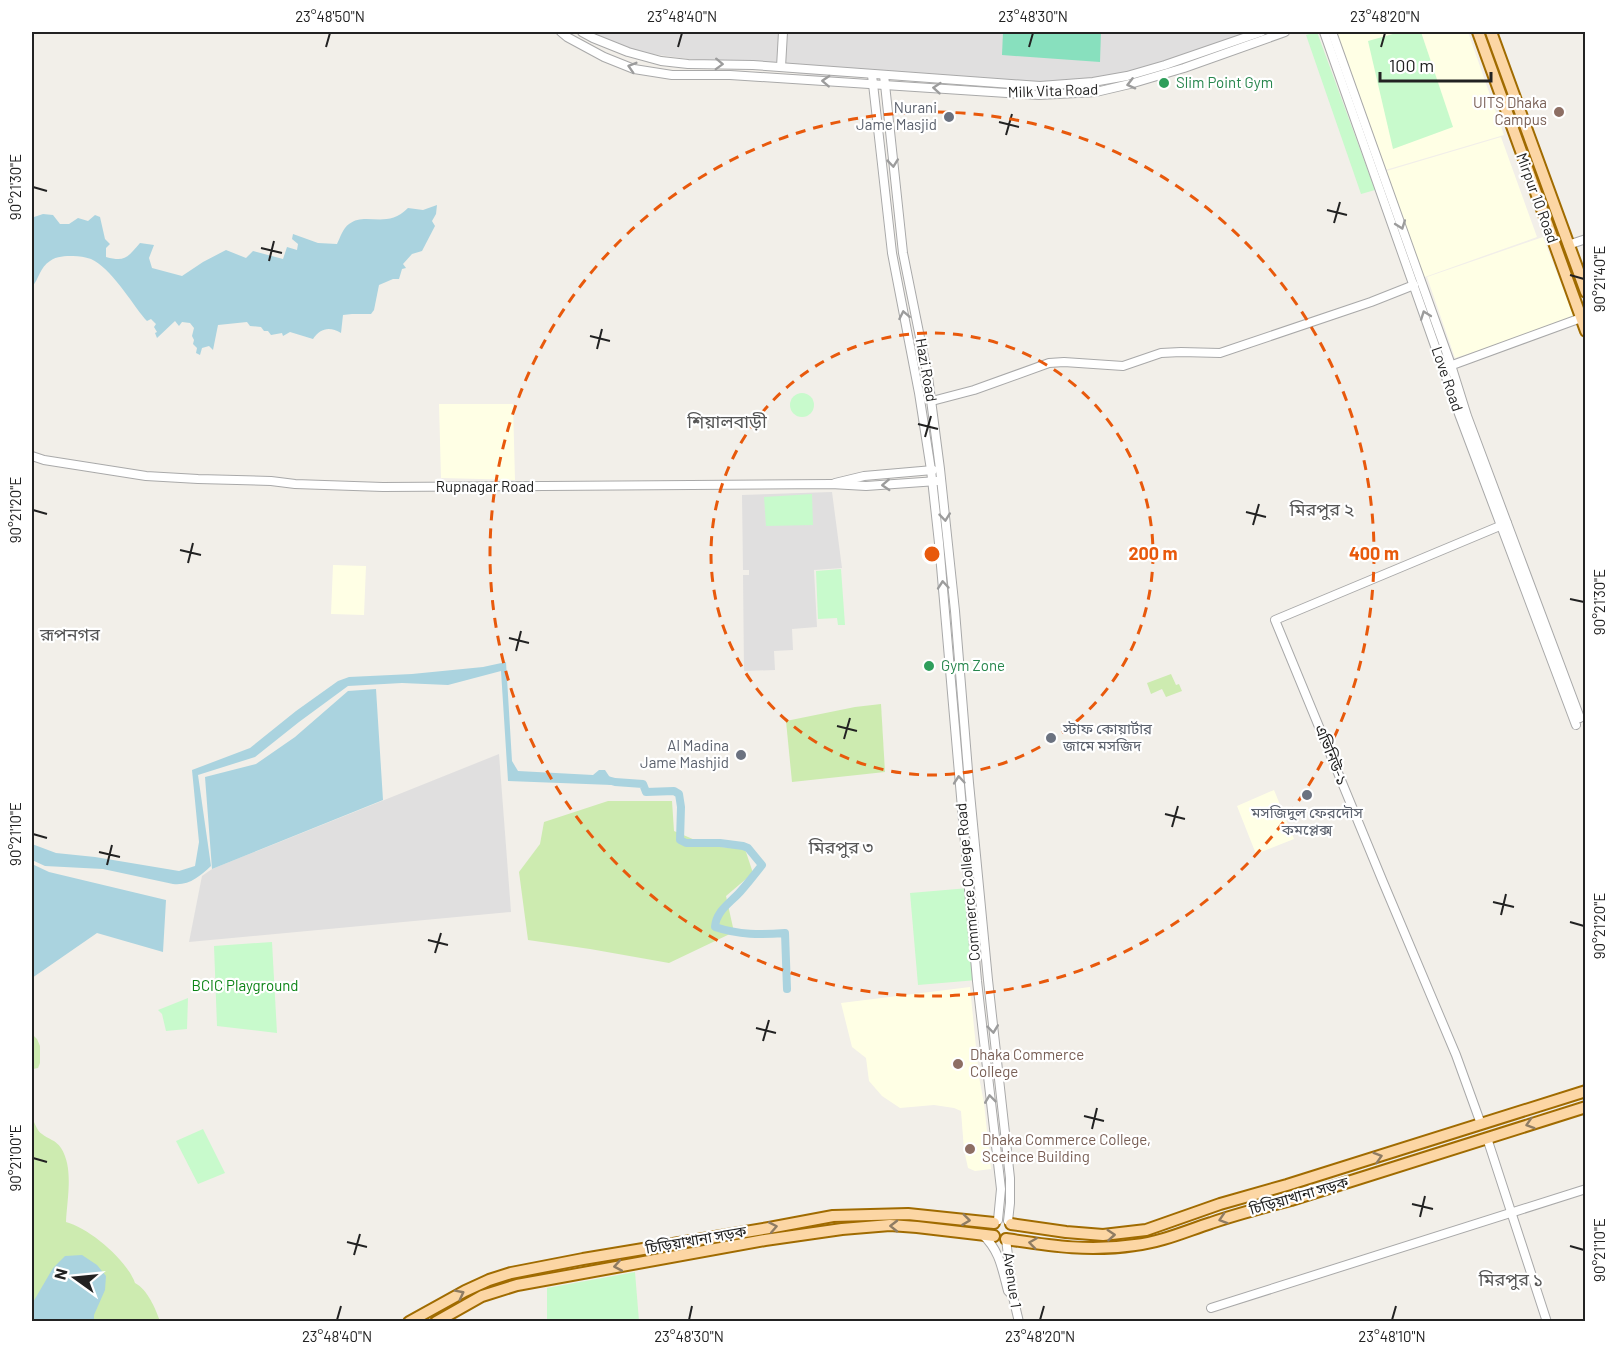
<svg xmlns="http://www.w3.org/2000/svg" width="1617" height="1353" font-family="Barlow,'Noto Sans Bengali',sans-serif">
<rect width="100%" height="100%" fill="#f2efe9"/>
<g fill="#e0dfdf">
<path d="M583 32H1269L1159 70 1022 88 884 75 832 78 614 49Z"/>
<path d="M832 492 842 568 814 570 817 627 792 629 793 650 774 651 775 670 744 671 743 575H749V570H743L742 495Z"/>
<path d="M499 754 511 912 189 942 202 876 212 869Z"/>
</g>
<g fill="#ffffe5">
<path d="M1332 32H1468L1504 135 1382 171Z"/>
<path d="M1501 137 1537 237 1422 278 1383 172Z"/>
<path d="M1543 237 1575 320 1455 358 1427 277Z"/>
<path d="M439 404H513L515 480 441 478Z"/>
<path d="M333 565 366 566 364 615 331 614Z"/>
<path d="M1274 790 1294 839 1256 854 1237 806Z"/>
<path d="M970 987 979 1077 984 1103 991 1169 975 1171 968 1168 964 1150 961 1111 954 1108 934 1105 900 1108 882 1096 869 1081 866 1058 852 1047 841 1003Z"/>
</g>
<g fill="#cdebb0">
<path d="M1171 674 1176 685 1179 684 1182 691 1166 697 1162 689 1151 694 1147 683Z"/>
<path d="M881 704 885 772 792 782 786 721 855 707Z"/>
<path d="M608 801H672L674 831 709 846 745 849 753 873 726 896 734 932 669 963 590 949 528 940 519 872 540 844 544 822Z"/>
<path d="M32 1034 37 1039 40 1046V1063L38 1068 33 1069 32 1072Z"/>
<path d="M32 1118C35 1123 37 1131 42 1134 48 1139 56 1140 61 1148 74 1168 67 1199 66 1222 89 1228 127 1260 135 1283 148 1290 155 1308 160 1321H32Z"/>
</g>
<g fill="#c8facc">
<path d="M1317 32 1375 190 1361 194 1306 35Z"/>
<path d="M1400 32H1421L1453 127 1393 149 1368 41Z"/>
<circle cx="802" cy="405" r="12"/>
<path d="M812 494 813 525 766 526 764 497Z"/>
<path d="M841 569 845 625H838L837 618 818 619 816 571Z"/>
<path d="M969 888 977 980 918 985 910 893Z"/>
<path d="M272 942 277 1033 217 1026 214 946Z"/>
<path d="M188 998 187 1029 166 1031 162 1014 158 1010Z"/>
<path d="M203 1129 225 1173 198 1184 176 1141Z"/>
<path d="M635 1272 639 1321H547V1288Z"/>
</g>
<path fill="#88e0be" d="M1003 32H1101L1100 62 1002 55Z"/>
<g fill="#aad3df">
<path d="M437 205 436 214 432 221 435 226 422 251 412 254 403 264 406 268 402 269 399 279H393L379 285 374 310 371 314H352L343 315 341 333C330 326 320 328 313 339L290 332 283 336 282 333 271 335 268 331H264L261 327 250 326 247 322 218 325 213 350 209 346 202 348 200 355 196 353 197 348 193 344 194 340 192 336 194 328 190 323 182 322 179 326 175 321 157 338 155 333 157 332 154 327 156 324 151 319 147 321 145 319C131 302 111 268 91 259 85 257 79 256 73 256 65 256 57 256 50 261 40 267 39 279 32 287V216L34 217 43 214 53 215 60 224H69L78 218 88 221 95 215 100 217 105 239 110 244 106 248V257C125 262 127 258 140 243L154 245 149 258 152 268 182 276 203 262 226 250 246 258 253 251 283 259 287 247 297 250 298 244 292 239 293 234 318 243 337 244C340 238 343 228 349 224 366 211 386 230 408 208L423 210Z"/>
<path d="M506 662 512 761 518 771 593 775 599 770H605L611 779 612 785 508 781 501 671 448 685 402 683 348 686 299 722 255 757 198 775 211 866C200 876 189 886 173 884L103 869 45 866 32 860V844L56 853 95 857 179 871 195 866 199 842 192 770 250 748 296 711 338 681 349 677 412 674 483 667Z"/>
<path d="M376 689 383 800 212 869 205 777 256 764 295 737 348 691Z"/>
<path d="M32 864 49 872 166 900 163 952 97 933 32 978Z"/>
<path d="M82 1255 97 1265 106 1276 105 1290 94 1315V1321H62L55 1319 44 1321H32V1304L53 1268 65 1256Z"/>
</g>
<g fill="none" stroke-linecap="round" stroke-linejoin="round">
<path stroke="#aad3df" stroke-width="8" d="M604 779 615 782 643 784 646 792 674 791 679 794 681 807 680 840 686 843H720L743 846 748 848 762 865C755 874 748 883 740 892 730 903 716 911 715 927 739 935 761 935 785 933L787 989"/>
<g stroke="#a9a9a9" stroke-width="10">
<g id="minor">
<path d="M561 32 567 37 604 57 634 69 672 75H730L1039 95 1096 92 1130 84 1184 68 1285 32"/>
<path d="M582 32 593 38 628 52 661 61 688 64 753 65 1040 86 1093 82 1127 76 1165 65 1261 32"/>
<path d="M1324 32 1459 414 1576 725"/>
<path d="M1332 32 1451 365 1467 416 1580 718"/>
<path d="M781 67 783 32"/>
<path d="M872 75 892 253 919 393 931 470 939 543 977 981 1001 1189 998 1220"/>
<path d="M884 75 903 253 928 377 940 469 955 611 969 783 988 980 1010 1178V1203L1008 1221"/>
<path d="M1568 245 1586 239"/>
<path d="M1447 367 1581 318"/>
<path d="M932 401 974 390 1049 363 1064 362 1123 366 1161 353 1181 352 1220 353 1371 302 1414 285"/>
<path d="M32 456 44 460 146 476 198 479 271 481 295 484 383 487 831 484 866 486 937 481"/>
<path d="M835 483 864 476 933 470"/>
<path d="M1481 1124 1456 1055 1383 882 1275 620 1507 523"/>
<path d="M1487 1138 1547 1322"/>
<path d="M983 1235C1000 1251 1002 1269 1008 1291L1010 1293"/>
<path d="M1006 1239 1013 1297 1019 1322"/>
<path d="M1211 1308 1586 1189"/>
</g>
</g>
<g stroke="#a06b00" stroke-width="14">
<g id="major">
<path d="M1478 32 1586 331"/>
<path d="M1491 32 1586 292"/>
<path d="M1011 1224 1066 1232 1103 1235 1146 1230 1220 1204 1287 1185 1586 1091"/>
<path d="M1006 1239C1052 1246 1089 1252 1135 1245 1162 1242 1186 1231 1211 1223 1237 1214 1264 1207 1291 1200L1586 1107"/>
<path d="M409 1322 465 1291 489 1280 511 1273 583 1259 769 1228 833 1216 908 1214 994 1223"/>
<path d="M436 1322 482 1296 517 1285 765 1240 842 1229 890 1225 917 1227 994 1236"/>
</g>
</g>
<use href="#minor" stroke="#fff" stroke-width="8"/>
<use href="#major" stroke="#fcd6a4" stroke-width="10"/>
</g>
<defs><path id="oneway-chevron" d="M-2-3.5L2.5 0L-2 3.5" fill="none" stroke-width="1.6" stroke-linecap="round" stroke-linejoin="round" transform="scale(1.5)"/></defs>
<g stroke="#9c9c9c">
<use href="#oneway-chevron" transform="translate(719 64) rotate(2)"/>
<use href="#oneway-chevron" transform="translate(632 67) rotate(-163)"/>
<use href="#oneway-chevron" transform="translate(826 81) rotate(-177)"/>
<use href="#oneway-chevron" transform="translate(1131 84) rotate(166)"/>
<use href="#oneway-chevron" transform="translate(937 88) rotate(-175)"/>
<use href="#oneway-chevron" transform="translate(893 163) rotate(84)"/>
<use href="#oneway-chevron" transform="translate(1401 225) rotate(70)"/>
<use href="#oneway-chevron" transform="translate(904 315) rotate(-101)"/>
<use href="#oneway-chevron" transform="translate(1425 315) rotate(-110)"/>
<use href="#oneway-chevron" transform="translate(886 485) rotate(177)"/>
<use href="#oneway-chevron" transform="translate(945 517) rotate(84)"/>
<use href="#oneway-chevron" transform="translate(943 585) rotate(-95)"/>
<use href="#oneway-chevron" transform="translate(959 780) rotate(-95)"/>
<use href="#oneway-chevron" transform="translate(993 1029) rotate(83)"/>
<use href="#oneway-chevron" transform="translate(990 1099) rotate(-97)"/>
</g>
<g stroke="#8f7c63">
<use href="#oneway-chevron" transform="translate(1530 1124) rotate(163)"/>
<use href="#oneway-chevron" transform="translate(1378 1157) rotate(-17)"/>
<use href="#oneway-chevron" transform="translate(1223 1219) rotate(162)"/>
<use href="#oneway-chevron" transform="translate(966 1220) rotate(7)"/>
<use href="#oneway-chevron" transform="translate(894 1226) rotate(-179)"/>
<use href="#oneway-chevron" transform="translate(773 1227) rotate(-11)"/>
<use href="#oneway-chevron" transform="translate(1111 1235) rotate(-4)"/>
<use href="#oneway-chevron" transform="translate(1033 1243) rotate(-172)"/>
<use href="#oneway-chevron" transform="translate(618 1266) rotate(170)"/>
<use href="#oneway-chevron" transform="translate(460 1294) rotate(-27)"/>
</g>
<path fill="none" stroke="#222" stroke-width="2" d="M326 47 330 33M678 47 682 33M1029 47 1033 33M1381 47 1385 33M999 122 1019 127M1006 135 1012 114M33 187 47 191M1327 210 1347 215M1334 223 1340 202M261 248 282 253M269 261 274 241M1570 275 1584 279M590 336 610 341M597 349 602 329M918 424 938 429M925 437 931 416M33 510 47 514M1246 512 1266 517M1253 525 1259 504M180 550 201 555M188 563 193 543M1570 599 1584 602M509 638 529 643M516 651 521 631M837 726 857 731M844 739 850 718M1165 814 1185 819M1172 827 1178 806M33 834 47 838M99 852 120 857M107 865 112 845M1493 902 1514 907M1501 915 1506 894M1570 922 1584 926M428 940 448 945M435 953 441 933M756 1028 776 1033M763 1041 769 1020M1084 1116 1104 1121M1092 1129 1097 1108M33 1158 47 1162M1412 1204 1433 1209M1420 1217 1425 1196M347 1242 367 1247M1570 1246 1584 1250M354 1255 360 1234M337 1320 341 1306M689 1320 692 1306M1040 1320 1044 1306M1392 1320 1396 1306"/>
<g fill="none" stroke="#e8590c" stroke-width="3" stroke-dasharray="10 8">
<circle cx="932" cy="554" r="221"/>
<circle cx="932" cy="554" r="442"/>
</g>
<g fill="#2e9e5b" stroke="#fff" stroke-width="2">
<circle cx="1164" cy="83" r="6"/>
<circle cx="929" cy="666" r="6"/>
</g>
<g fill="#8d6e63" stroke="#fff" stroke-width="2">
<circle cx="1559" cy="112" r="6"/>
<circle cx="958" cy="1064" r="6"/>
<circle cx="970" cy="1149" r="6"/>
</g>
<g fill="#6b7280" stroke="#fff" stroke-width="2">
<circle cx="949" cy="117" r="6"/>
<circle cx="1051" cy="738" r="6"/>
<circle cx="741" cy="755" r="6"/>
<circle cx="1307" cy="795" r="6"/>
</g>
<g text-anchor="middle" stroke-width="4.5" stroke-linejoin="round" paint-order="stroke">
<g font-size="15" fill="#27864d" stroke="#fff" text-anchor="start">
<text x="1176" y="88">Slim Point Gym</text>
<text x="941" y="671">Gym Zone</text>
</g>
<g font-size="15" fill="#222" stroke="#fff">
<text transform="translate(1053 91) rotate(-2)" y="5">Milk Vita Road</text>
<text transform="translate(1537 198) rotate(70)" y="5">Mirpur 10 Road</text>
<text transform="translate(926 370) rotate(80)" y="5">Hazi Road</text>
<text transform="translate(1447 379) rotate(71)" y="5">Love Road</text>
<text x="485" y="492">Rupnagar Road</text>
<text transform="translate(1331 755) rotate(68)" y="5">এভিনিউ-১</text>
<text transform="translate(968 882) rotate(-95)" y="5">Commerce College Road</text>
<text transform="translate(1299 1196) rotate(-16)" y="5">চিড়িয়াখানা সড়ক</text>
<text transform="translate(696 1240) rotate(-10)" y="5">চিড়িয়াখানা সড়ক</text>
<text transform="translate(1012 1280) rotate(82)" y="5">Avenue 1</text>
</g>
<g font-size="15" fill="#785e54" stroke="#fff" text-anchor="start">
<text x="1547" y="108" text-anchor="end">UITS Dhaka<tspan x="1547" dy="17">Campus</tspan></text>
<text x="970" y="1060">Dhaka Commerce<tspan x="970" dy="17">College</tspan></text>
<text x="982" y="1145">Dhaka Commerce College,<tspan x="982" dy="17">Sceince Building</tspan></text>
</g>
<g font-size="15" fill="#5b616d" stroke="#fff" text-anchor="end">
<text x="937" y="113">Nurani<tspan x="937" dy="17">Jame Masjid</tspan></text>
<text x="1063" y="734" text-anchor="start">স্টাফ কোয়ার্টার<tspan x="1063" dy="17">জামে মসজিদ</tspan></text>
<text x="729" y="751">Al Madina<tspan x="729" dy="17">Jame Mashjid</tspan></text>
<text x="1307" y="818" text-anchor="middle">মসজিদুল ফেরদৌস<tspan x="1307" dy="17">কমপ্লেক্স</tspan></text>
</g>
<g font-size="15" fill="#0c8416" stroke="#fff">
<text x="245" y="991">BCIC Playground</text>
</g>
<g font-size="18" fill="#555" stroke="#fff">
<text x="727" y="428">শিয়ালবাড়ী</text>
<text x="1322" y="516">মিরপুর ২</text>
<text x="70" y="641">রূপনগর</text>
<text x="841" y="854">মিরপুর ৩</text>
<text x="1511" y="1286">মিরপুর ১</text>
</g>
</g>
<circle cx="932" cy="554" r="9" fill="#e8590c" stroke="#fff" stroke-width="3"/>
<g font-size="18" text-anchor="middle" font-weight="bold" fill="#e8590c" stroke="#fff" stroke-width="4.5" stroke-linejoin="round" paint-order="stroke">
<text x="1153" y="560">200 m</text>
<text x="1374" y="560">400 m</text>
</g>
<rect width="1617" height="1353" fill="none" stroke="#ffffff" stroke-width="66"/>
<g transform="translate(75 1278) rotate(285)" stroke="#ffffff" stroke-width="4.5" paint-order="stroke">
<path d="M0-4.5L10 22L0 15L-10 22Z" fill="#222222"/>
<text y="-9" font-size="16" font-weight="bold" text-anchor="middle" fill="#222222">N</text>
</g>
<path d="M1380 72v9h111v-9" fill="none" stroke="#222222" stroke-width="3"/>
<text x="1389" y="72" font-size="18" fill="#222222" stroke="#ffffff" stroke-width="4.5" paint-order="stroke">100 m</text>
<rect x="33" y="33" width="1551" height="1287" fill="none" stroke="#222" stroke-width="2"/>
<g font-size="15" text-anchor="middle" fill="#222">
<text x="330" y="22">23°48'50"N</text>
<text x="682" y="22">23°48'40"N</text>
<text x="1033" y="22">23°48'30"N</text>
<text x="1385" y="22">23°48'20"N</text>
<text transform="translate(16 187) rotate(-90)" y="5">90°21'30"E</text>
<text transform="translate(1600 279) rotate(-90)" y="5">90°21'40"E</text>
<text transform="translate(16 510) rotate(-90)" y="5">90°21'20"E</text>
<text transform="translate(1600 602) rotate(-90)" y="5">90°21'30"E</text>
<text transform="translate(16 834) rotate(-90)" y="5">90°21'10"E</text>
<text transform="translate(1600 926) rotate(-90)" y="5">90°21'20"E</text>
<text transform="translate(16 1158) rotate(-90)" y="5">90°21'00"E</text>
<text transform="translate(1600 1250) rotate(-90)" y="5">90°21'10"E</text>
<text x="337" y="1342">23°48'40"N</text>
<text x="689" y="1342">23°48'30"N</text>
<text x="1040" y="1342">23°48'20"N</text>
<text x="1392" y="1342">23°48'10"N</text>
</g>
</svg>
